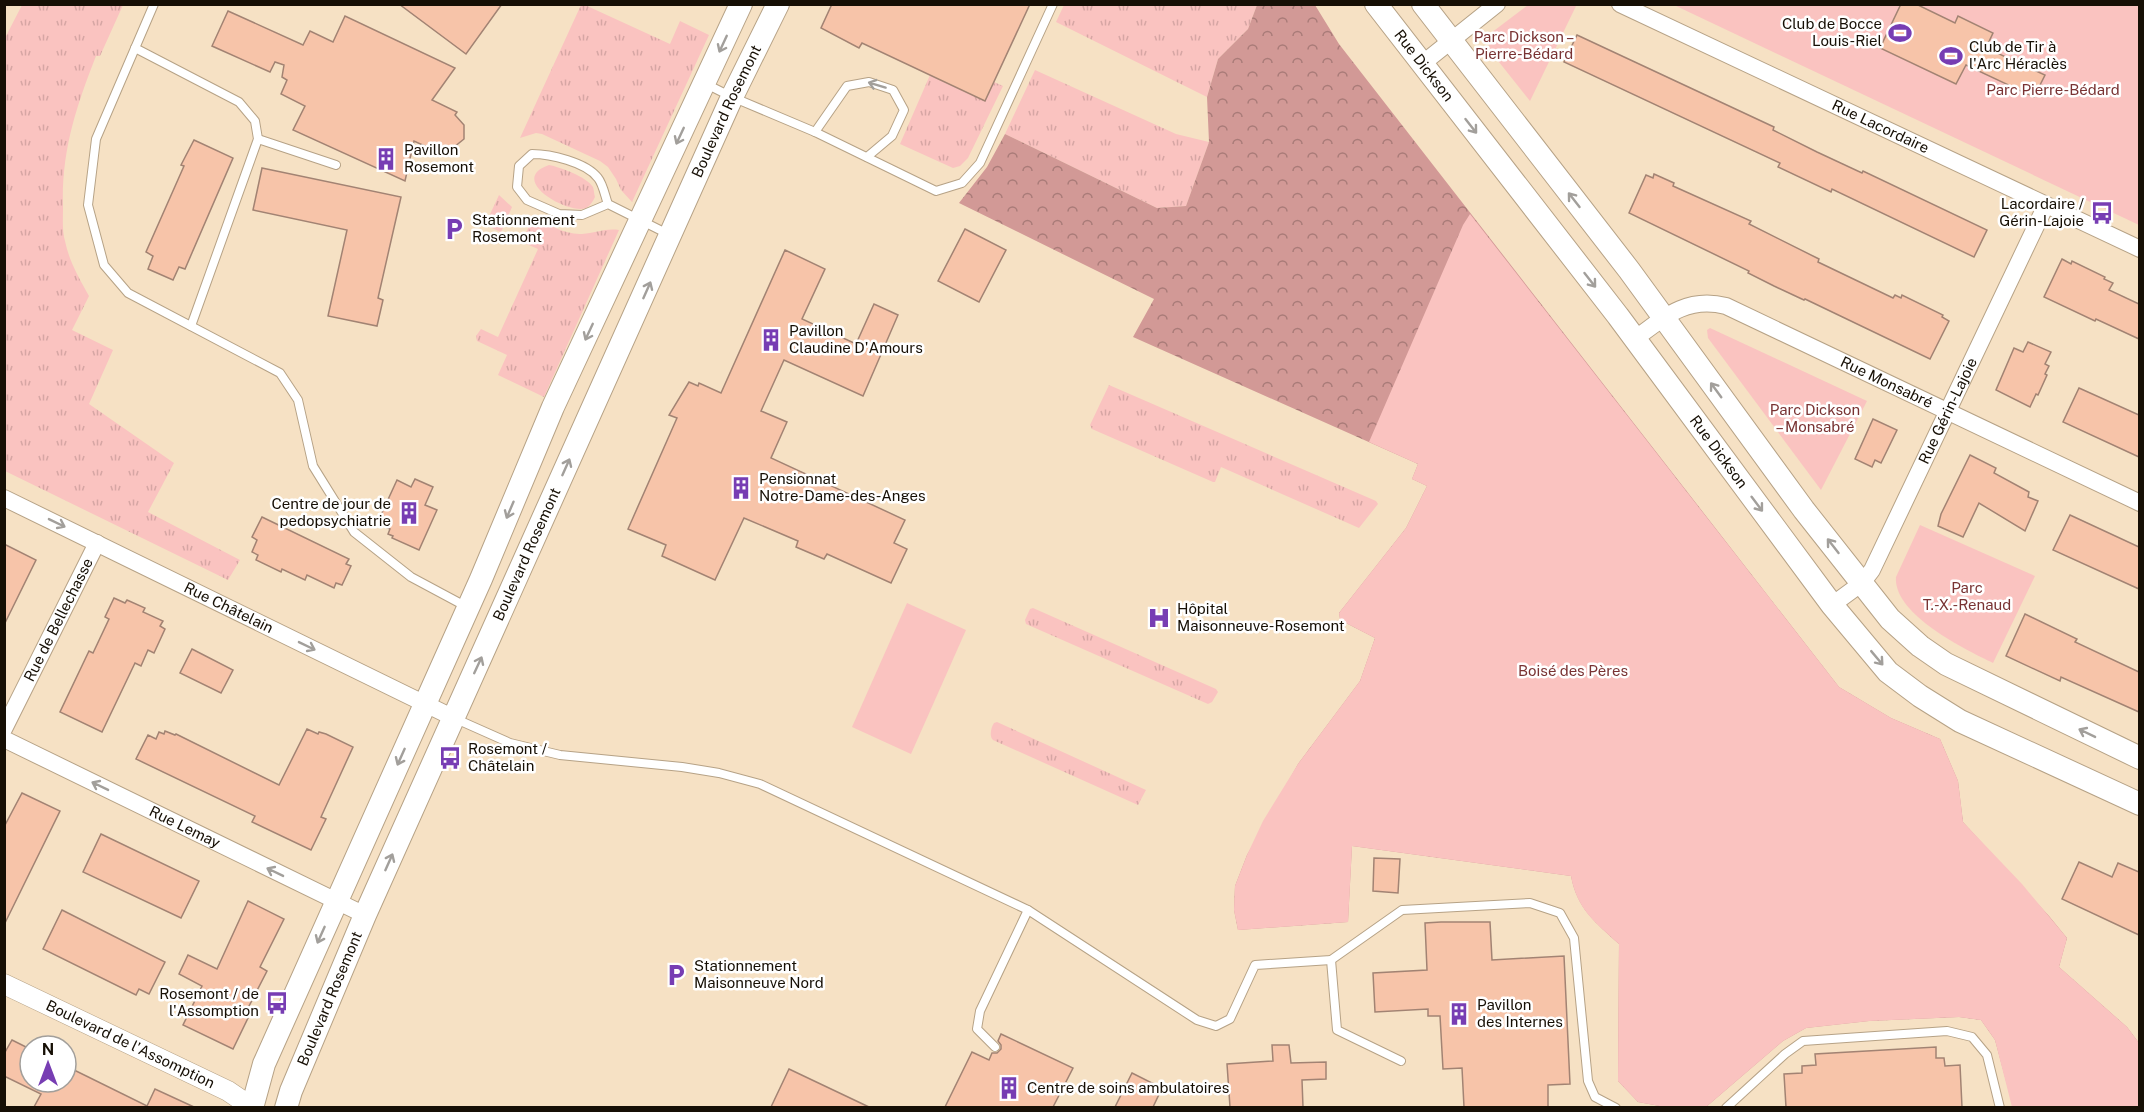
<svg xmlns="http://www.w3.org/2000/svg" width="2144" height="1112" font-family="'Public Sans',sans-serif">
<defs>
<pattern id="grass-tufts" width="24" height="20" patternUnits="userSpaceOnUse" patternTransform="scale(1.5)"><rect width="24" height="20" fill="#fac3c0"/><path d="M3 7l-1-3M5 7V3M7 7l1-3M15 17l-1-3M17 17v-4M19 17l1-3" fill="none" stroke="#d6a6a4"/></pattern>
<pattern id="forest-crowns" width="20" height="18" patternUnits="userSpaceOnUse" patternTransform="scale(1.5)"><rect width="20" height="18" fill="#d29996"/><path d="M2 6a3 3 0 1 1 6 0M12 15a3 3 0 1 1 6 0" fill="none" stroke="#a97b78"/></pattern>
</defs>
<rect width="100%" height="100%" fill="#f6e1c4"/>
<g fill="url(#grass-tufts)">
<path d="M22 5H123L100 56H96C76 107 61 152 63 208 63 219 62 231 65 241 69 261 79 278 89 296L72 330 113 350 89 404 174 463 148 512 240 560 228 580 5 471 4 40Z"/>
<path d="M581 5H585L670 44 680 21 709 35 632 202 621 190 616 179 608 167 600 161 542 134 536 133 520 138Z"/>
<path d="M1064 5H1257L1248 29 1218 59 1207 97 1056 22Z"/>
<path d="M1035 70 1176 134 1209 142 1186 206 1157 208 1005 134Z"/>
<path d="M930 75 985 101 994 82 1003 86 968 158 960 166 953 168 900 144Z"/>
<path d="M549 165C560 167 587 177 593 187 594 190 594 194 595 197 593 201 590 206 586 208 569 215 506 180 549 165Z"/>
<path d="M499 195 512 207 501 232 485 225Z"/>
<path d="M533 217C548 224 565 235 582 234 595 233 606 228 619 230L544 397 498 375 507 355 477 341 476 336 481 329 498 337 538 249 522 242Z"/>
<path d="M1109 385 1376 501 1378 504 1359 528 1221 467 1215 482H1213L1092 429 1090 425Z"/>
<path d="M1033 608 1216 689 1218 692 1212 702 1208 704 1026 624 1025 620 1030 609Z"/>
<path d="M997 722 1146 790 1138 805 993 740C989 737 991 727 994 723Z"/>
</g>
<path fill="url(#forest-crowns)" d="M1257 5H1315L1339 44 1839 687 1891 718 1940 739 1958 781 1963 822 2049 916 2067 938 2059 967 2127 1027 2139 1043V1107H2013L1995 1040 1981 1020 1959 1017 1869 1021 1806 1028 1783 1041 1706 1107H1665L1638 1102 1618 1081 1619 944C1596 923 1577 909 1571 876L1352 846 1348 922 1238 930 1234 910 1235 886 1247 855 1298 764 1360 681 1375 638 1344 622 1340 619 1339 613 1406 528 1427 486 1412 479 1418 464 1133 337 1154 299 959 203 987 167 1005 134 1157 208 1186 206 1209 142 1207 97 1218 59 1248 29Z"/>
<g fill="#fac3c0">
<path d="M1572 5 1576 6 1530 101 1491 52C1488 44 1488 40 1491 33L1528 5Z"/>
<path d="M1674 5H2139V225Z"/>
<path d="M1470 214 1839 687 1891 718 1940 739 1958 781 1963 822 2022 884 2067 938 2059 967 2127 1027 2139 1043V1107H2012L1995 1040 1981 1020 1959 1017 1869 1021 1806 1028 1783 1041 1706 1107H1665L1638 1102 1618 1081 1619 944C1596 923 1577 910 1571 876L1352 846 1348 922 1238 930 1234 910 1235 886 1247 855 1263 821 1298 764 1360 681 1375 638 1344 622 1340 619 1339 613 1406 528 1427 486 1412 479 1418 464 1369 442 1463 225Z"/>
<path d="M1710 328 1867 401 1821 490 1708 338 1707 330Z"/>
<path d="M1920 525 2035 576 1993 663C1964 649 1893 614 1896 577Z"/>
<path d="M907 603 966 630 911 754 852 727Z"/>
</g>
<g fill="#f7c4a9" stroke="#a28373" stroke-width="1.5">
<path d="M399 4H502L466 54Z"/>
<path d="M832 4H1030L985 101 862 43 859 48 821 28Z"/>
<path d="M1901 4H1916L1955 23 1958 16 1993 33 1986 48 2045 75 2034 97 1966 65 1956 84 1880 48Z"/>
<path d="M228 11 303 45 310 31 333 42 345 16 455 68 432 100 457 112 455 115 464 125V139L454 147 438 152 414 141 405 181 293 130 305 106 281 94 287 80 282 77 284 65 275 62 270 72 212 46Z"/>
<path d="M1577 35 1774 127 1773 130 1817 152 1862 173 1863 171 1987 230 1974 257 1832 189 1831 192 1778 167 1780 163 1564 62Z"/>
<path d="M194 140 233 158 185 269 179 267 173 280 148 269 153 256 146 252 184 166 181 165Z"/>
<path d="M262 168 401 197 378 298 383 300 377 326 328 316 347 230 253 210Z"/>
<path d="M1654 174 1674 183 1673 186 1751 221 1749 224 1819 259 1818 262 1893 298 1895 295 1901 298 1902 295 1943 315 1942 317 1949 321 1930 359 1805 299 1804 300 1774 286 1748 273 1749 271 1629 213 1646 175 1653 178Z"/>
<path d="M965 229 1006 250 979 302 938 281Z"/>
<path d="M785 250 825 269 802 319 856 344 874 304 898 315 863 396 784 360 761 411 787 422 771 458 905 520 894 543 907 549 891 583 827 554 824 559 796 547 798 541 744 518 715 580 662 556 666 545 628 529 677 418 669 415 689 382 698 386 699 383 721 393Z"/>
<path d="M2062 259 2071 264 2072 261 2105 277 2104 279 2113 283 2109 290 2139 304V339L2096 319 2095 321 2044 297Z"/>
<path d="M2028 342 2051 352 2045 364 2049 366 2045 374 2047 375 2038 395 2036 394 2030 407 1996 390 2014 348 2023 352Z"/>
<path d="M2079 388 2139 415V457L2063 422Z"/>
<path d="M1873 419 1897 430 1881 463 1875 460 1872 467 1855 459Z"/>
<path d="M1970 455 1996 468 1994 473 2029 492 2028 497 2038 501 2025 531 1979 503 1963 537 1938 526 1941 514Z"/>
<path d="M415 479 433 487 425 505 437 510 419 550 392 538 393 536 388 534 390 529 381 525 384 518 380 517 397 480 411 487Z"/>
<path d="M2070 515 2139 547V589L2053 550Z"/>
<path d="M262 517 349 559 346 564 351 566 342 585 336 583 334 588 307 575 305 580 282 569 281 572 256 560 258 555 252 552 257 540 252 537Z"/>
<path d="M4 544 36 560 4 625Z"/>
<path d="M114 598 125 603 127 600 145 608 143 612 163 621 160 626 165 629 154 653 148 650 141 666 135 663 102 732 60 712 89 651 93 653 109 619 105 617Z"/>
<path d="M2025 614 2077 639 2075 642 2139 672V712L2061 677 2060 681 2006 656Z"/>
<path d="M192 649 233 670 221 693 180 673Z"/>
<path d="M307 729 318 734 319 732 326 734 353 747 321 817 326 819 311 850 252 822 255 816 136 759 148 735 156 739 159 732 164 734 165 731 175 735 176 734 279 785Z"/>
<path d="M22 793 60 811 4 925V827Z"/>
<path d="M101 834 199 881 181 918 83 872Z"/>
<path d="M1374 858 1400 859 1398 893 1373 891Z"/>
<path d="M2079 862 2112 877 2118 863 2139 872V935L2062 899Z"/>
<path d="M248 901 284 919 260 967 267 971 245 1014 249 1016 233 1049 183 1025 202 986 179 974 188 955 217 969Z"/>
<path d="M62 910 165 962 149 994 139 989 136 995 43 949Z"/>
<path d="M1441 922H1490L1492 960 1564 956 1570 1084 1548 1085V1107H1464L1462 1068 1443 1069 1440 1016H1428V1009L1375 1012 1373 973 1427 970 1425 923Z"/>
<path d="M1001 1034 1073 1068 1053 1107H945L972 1052 989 1060 992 1053H997L1001 1049V1045L998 1041Z"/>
<path d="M12 1040 30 1049V1082H66V1066L147 1106 155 1089 194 1107H34L41 1094 4 1076V1054Z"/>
<path d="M1272 1045H1289L1291 1063 1326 1062V1079L1302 1080 1303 1107H1230L1227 1064 1273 1061Z"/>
<path d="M1936 1047V1058H1944L1945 1066 1960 1065 1962 1107H1786L1784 1074 1802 1073V1066L1816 1065 1815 1054Z"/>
<path d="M789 1069 810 1079 869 1107H771Z"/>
<path d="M1132 1073 1162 1088 1153 1107H1115Z"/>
</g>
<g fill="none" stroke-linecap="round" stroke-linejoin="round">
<g stroke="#b6a286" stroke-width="10">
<g id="service">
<path d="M154 4 96 139 88 205 104 265 128 293 280 373 298 400 313 466 354 532 411 577 467 607"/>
<path d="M135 48 239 102 255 121 258 139 191 326"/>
<path d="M706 84 732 97 815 132 936 191 962 183 980 163 1053 4"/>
<path d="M815 132 847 86 869 82 893 90 904 110 892 136 867 157"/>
<path d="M258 139 336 165"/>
<path d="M608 204 582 215 559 214 527 200 517 187 519 166 532 154C550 154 586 162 598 178 603 184 605 196 608 204L668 234"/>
<path d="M456 719 510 743 560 755 682 767 719 773 760 784 1028 910 1197 1020 1216 1026 1230 1019 1255 965 1331 960 1402 910 1530 903 1560 913 1574 938 1588 1081 1595 1097 1616 1108"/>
<path d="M1331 960 1337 1030 1401 1061"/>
<path d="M995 1047 977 1029 980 1011 1028 910"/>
<path d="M1726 1108 1785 1054 1803 1041 1947 1031 1972 1037 1987 1055 2000 1108"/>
</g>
</g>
<g stroke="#b6a286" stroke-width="18">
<g id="minor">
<path id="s1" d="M1620 4 2140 249"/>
<path d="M1422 64 1497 4"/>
<path id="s2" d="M1635 339C1664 317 1687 296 1726 306L2140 503"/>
<path id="s3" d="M4 498 454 718"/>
<path id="s4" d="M1832 605 1862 583 1872 570 2046 205"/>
<path id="s5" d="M4 729 97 543"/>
<path id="s6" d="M4 739 365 915"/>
</g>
</g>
<g stroke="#b6a286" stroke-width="21">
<g id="tertiary">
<path id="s7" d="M4 984 228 1091 253 1108"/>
</g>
</g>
<g stroke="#b6a286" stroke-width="24">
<g id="secondary">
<path id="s8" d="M1376 4 1618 316 1832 605 1888 672 1920 696 1960 721 2140 804"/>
<path d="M1423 4 1629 270 1804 510 1890 619 1920 646 1946 664 2140 758"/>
<path d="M252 1108 264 1064 481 579 553 407 741 4"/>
<path id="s9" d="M286 1108 291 1091 365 915 732 97 778 4"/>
</g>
</g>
<use href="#service" stroke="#fff" stroke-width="8"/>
<use href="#minor" stroke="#fff" stroke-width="16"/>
<use href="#tertiary" stroke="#fff" stroke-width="20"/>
<use href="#secondary" stroke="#fff" stroke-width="22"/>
</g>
<defs><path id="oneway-shaft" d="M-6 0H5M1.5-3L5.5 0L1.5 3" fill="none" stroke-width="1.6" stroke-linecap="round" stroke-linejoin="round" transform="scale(1.5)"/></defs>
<g stroke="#a29f9b">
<use href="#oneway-shaft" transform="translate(723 44) rotate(115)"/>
<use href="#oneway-shaft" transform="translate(877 85) rotate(-163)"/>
<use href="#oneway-shaft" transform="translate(1471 126) rotate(52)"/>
<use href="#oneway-shaft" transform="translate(680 136) rotate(115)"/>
<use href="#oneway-shaft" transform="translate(1574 200) rotate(-128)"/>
<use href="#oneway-shaft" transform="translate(1590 280) rotate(52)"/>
<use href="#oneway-shaft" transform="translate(647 290) rotate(-66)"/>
<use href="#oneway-shaft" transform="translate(589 332) rotate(115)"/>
<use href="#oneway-shaft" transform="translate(1716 390) rotate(-126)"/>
<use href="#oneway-shaft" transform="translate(566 467) rotate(-66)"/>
<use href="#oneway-shaft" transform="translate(1757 504) rotate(53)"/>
<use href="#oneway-shaft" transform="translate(510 510) rotate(113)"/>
<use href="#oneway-shaft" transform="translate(57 523) rotate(26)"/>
<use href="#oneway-shaft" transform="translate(1833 546) rotate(-128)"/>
<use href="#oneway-shaft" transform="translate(307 646) rotate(26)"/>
<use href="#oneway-shaft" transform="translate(1877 658) rotate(50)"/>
<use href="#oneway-shaft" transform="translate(478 665) rotate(-65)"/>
<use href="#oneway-shaft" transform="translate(2087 733) rotate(-154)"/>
<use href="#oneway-shaft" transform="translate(401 757) rotate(114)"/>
<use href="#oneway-shaft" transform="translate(100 786) rotate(-154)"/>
<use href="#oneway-shaft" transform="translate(389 862) rotate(-66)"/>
<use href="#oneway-shaft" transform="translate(275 872) rotate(-154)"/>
<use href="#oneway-shaft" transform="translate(321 935) rotate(114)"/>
</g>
<defs>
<g id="stadium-bare" transform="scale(1.8)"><path d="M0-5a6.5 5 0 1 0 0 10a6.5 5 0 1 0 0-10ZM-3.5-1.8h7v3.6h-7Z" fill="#773db3" stroke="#fff" stroke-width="2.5" paint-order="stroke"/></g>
<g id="building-bare" transform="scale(1.8)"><path d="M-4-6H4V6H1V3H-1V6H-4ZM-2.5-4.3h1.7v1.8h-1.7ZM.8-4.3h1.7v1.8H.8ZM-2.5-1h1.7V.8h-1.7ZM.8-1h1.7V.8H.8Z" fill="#773db3" stroke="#fff" stroke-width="2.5" paint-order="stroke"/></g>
<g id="bus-bare" transform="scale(1.8)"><path d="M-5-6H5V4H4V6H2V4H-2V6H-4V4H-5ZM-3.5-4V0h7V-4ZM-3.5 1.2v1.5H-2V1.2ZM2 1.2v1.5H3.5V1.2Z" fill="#773db3" stroke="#fff" stroke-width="2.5" paint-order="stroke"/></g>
<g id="parking-bare" transform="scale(1.8)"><path d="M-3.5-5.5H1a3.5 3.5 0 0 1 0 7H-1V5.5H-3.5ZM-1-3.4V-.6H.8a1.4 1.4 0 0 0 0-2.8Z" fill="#773db3" stroke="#fff" stroke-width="2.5" paint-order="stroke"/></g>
<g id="hospital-bare" transform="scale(1.8)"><path d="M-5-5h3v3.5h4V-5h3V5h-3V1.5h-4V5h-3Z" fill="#773db3" stroke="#fff" stroke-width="2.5" paint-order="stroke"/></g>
</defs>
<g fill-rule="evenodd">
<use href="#stadium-bare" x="1900" y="33"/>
<use href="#stadium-bare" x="1951" y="56"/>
<use href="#building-bare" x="386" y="159"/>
<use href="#bus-bare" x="2102" y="213"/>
<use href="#parking-bare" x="454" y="229"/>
<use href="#building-bare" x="771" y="340"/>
<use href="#building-bare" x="741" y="488"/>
<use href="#building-bare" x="409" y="513"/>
<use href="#hospital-bare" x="1159" y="618"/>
<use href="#bus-bare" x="450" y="758"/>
<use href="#parking-bare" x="676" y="975"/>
<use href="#bus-bare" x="277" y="1003"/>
<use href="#building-bare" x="1459" y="1014"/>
<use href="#building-bare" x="1009" y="1088"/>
</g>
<g text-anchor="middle" stroke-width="5" stroke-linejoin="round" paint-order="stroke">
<g font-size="15" fill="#160f05" stroke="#fff" text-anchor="start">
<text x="1882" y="29" text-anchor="end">Club de Bocce<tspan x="1882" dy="17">Louis-Riel</tspan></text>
<text x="1969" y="52">Club de Tir à<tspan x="1969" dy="17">l'Arc Héraclès</tspan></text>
<text x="404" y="155">Pavillon<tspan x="404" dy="17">Rosemont</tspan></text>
<text x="2084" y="209" text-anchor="end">Lacordaire /<tspan x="2084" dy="17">Gérin-Lajoie</tspan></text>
<text x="472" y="225">Stationnement<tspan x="472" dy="17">Rosemont</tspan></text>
<text x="789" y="336">Pavillon<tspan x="789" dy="17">Claudine D'Amours</tspan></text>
<text x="759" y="484">Pensionnat<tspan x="759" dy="17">Notre-Dame-des-Anges</tspan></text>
<text x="391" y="509" text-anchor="end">Centre de jour de<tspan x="391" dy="17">pedopsychiatrie</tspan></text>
<text x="1177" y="614">Hôpital<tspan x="1177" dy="17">Maisonneuve-Rosemont</tspan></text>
<text x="468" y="754">Rosemont /<tspan x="468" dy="17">Châtelain</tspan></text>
<text x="694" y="971">Stationnement<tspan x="694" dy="17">Maisonneuve Nord</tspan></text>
<text x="259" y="999" text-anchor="end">Rosemont / de<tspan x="259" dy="17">l'Assomption</tspan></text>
<text x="1477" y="1010">Pavillon<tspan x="1477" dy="17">des Internes</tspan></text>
<text x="1027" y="1093">Centre de soins ambulatoires</text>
</g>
<g font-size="15" fill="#793333" stroke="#fff">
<text x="1524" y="42">Parc Dickson –<tspan x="1524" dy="17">Pierre-Bédard</tspan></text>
<text x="2053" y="95">Parc Pierre-Bédard</text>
<text x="1815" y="415">Parc Dickson<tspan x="1815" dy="17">– Monsabré</tspan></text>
<text x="1967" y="593">Parc<tspan x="1967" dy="17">T.-X.-Renaud</tspan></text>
<text x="1573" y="676">Boisé des Pères</text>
</g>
<g font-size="15" fill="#160f05" stroke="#fff">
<text dy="5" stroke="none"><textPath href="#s8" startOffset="78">Rue Dickson</textPath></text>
<text dy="5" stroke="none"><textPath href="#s9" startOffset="1090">Boulevard Rosemont</textPath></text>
<text dy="5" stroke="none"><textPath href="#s1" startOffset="288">Rue Lacordaire</textPath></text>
<text dy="5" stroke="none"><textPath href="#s2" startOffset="279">Rue Monsabré</textPath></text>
<text dy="5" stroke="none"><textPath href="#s4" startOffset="230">Rue Gérin-Lajoie</textPath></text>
<text dy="5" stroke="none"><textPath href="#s8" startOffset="564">Rue Dickson</textPath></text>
<text dy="5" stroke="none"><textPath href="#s9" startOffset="604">Boulevard Rosemont</textPath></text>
<text dy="5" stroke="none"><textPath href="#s3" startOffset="250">Rue Châtelain</textPath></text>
<text dy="5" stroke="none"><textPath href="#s5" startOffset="122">Rue de Bellechasse</textPath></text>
<text dy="5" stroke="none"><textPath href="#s6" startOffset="201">Rue Lemay</textPath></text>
<text dy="5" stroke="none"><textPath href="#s9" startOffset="118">Boulevard Rosemont</textPath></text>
<text dy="5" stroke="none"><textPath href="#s7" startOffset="140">Boulevard de l'Assomption</textPath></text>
</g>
</g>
<rect width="2144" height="1112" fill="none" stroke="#160f05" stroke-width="12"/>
<g transform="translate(48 1064)"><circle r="28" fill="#ffffff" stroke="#a29f9b" stroke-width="1.5"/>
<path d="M0-4.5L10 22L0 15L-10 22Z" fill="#773db3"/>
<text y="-9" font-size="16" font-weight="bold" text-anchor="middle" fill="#160f05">N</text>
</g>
</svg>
